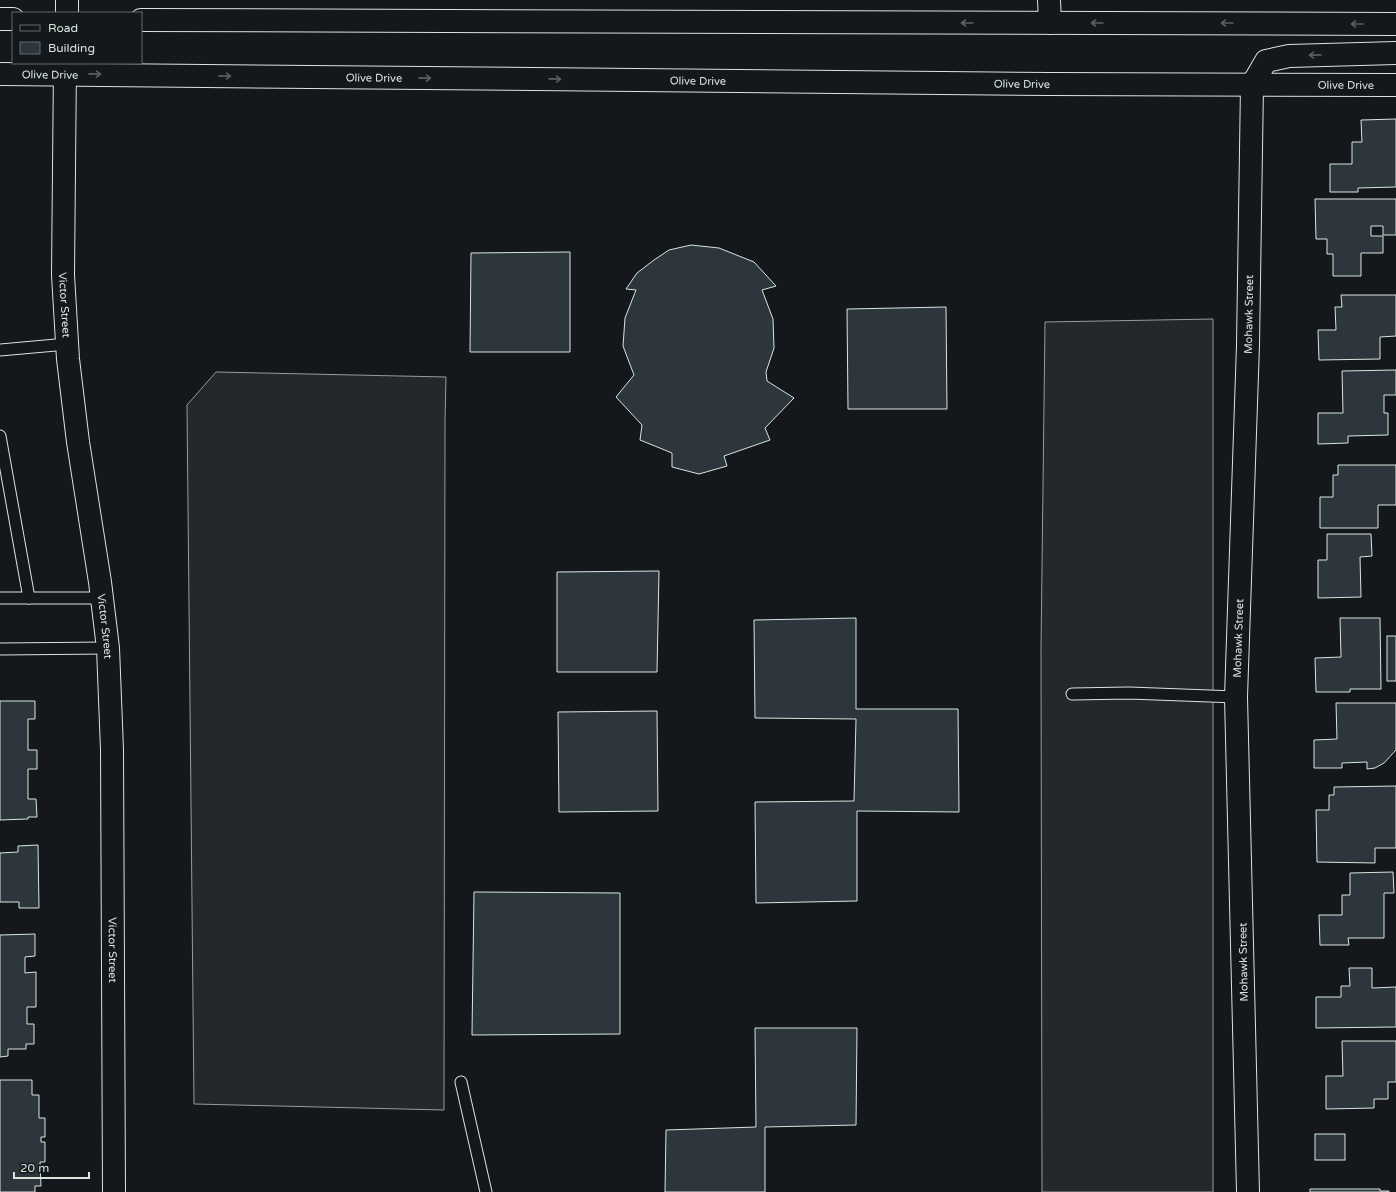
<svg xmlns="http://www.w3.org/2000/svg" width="1396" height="1192" font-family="'Varela Round',sans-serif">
<rect width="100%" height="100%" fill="#14181c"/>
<g fill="#24282b" stroke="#939e99">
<path d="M1213 319V1192H1042L1041 649 1045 322Z"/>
<path d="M216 372 446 377 445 420 444 1110 194 1104 187 405Z"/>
</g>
<g fill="#2c363c" stroke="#d8e6dc">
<path d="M1396 119V187L1358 188V192H1330V164H1352V142H1362L1361 120Z"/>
<path d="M1315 199H1396V235H1383V226H1371V236H1383V253H1361V276H1333V254H1327V239H1316Z"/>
<path d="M691 245 719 248 754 262 776 286 762 290 773 319 774 348 766 372 767 381 794 398 765 428 770 440 724 456 727 466 699 474 672 467V453L640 440 642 425 616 397 634 375 623 346 625 318 636 290 626 289 637 273 654 260 669 250Z"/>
<path d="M570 252V352H470L471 253Z"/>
<path d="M1341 295H1396V336L1380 337V359L1319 360 1318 330H1336L1335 307H1342Z"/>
<path d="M946 307 947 409H848L847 309Z"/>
<path d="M1396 370V395H1384V413H1388V435L1348 436V443L1318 444V413H1343L1342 371Z"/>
<path d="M1338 465H1396V505H1378V528H1320V497H1333V475H1338Z"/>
<path d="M1327 534H1371L1372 556 1360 557 1361 597 1318 598V560H1327Z"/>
<path d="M659 571 657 672H557V572Z"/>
<path d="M856 618V709H958L959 812 857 811V901L756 903 755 802 854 801 856 719 755 718 754 620Z"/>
<path d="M1340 618H1380L1381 689H1350V692H1316L1315 658 1341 657Z"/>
<rect x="1387" y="636" width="9" height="45"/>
<path d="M0 701H35V719H28V750H37V769H28V799H36L37 817H28V819L0 820Z"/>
<path d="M1336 703H1396V750L1384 763 1375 768 1367 769V762L1342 763V768H1314V740L1337 739Z"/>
<path d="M657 711 658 811 559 812 558 712Z"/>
<path d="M1396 786V848H1375V863L1317 862 1316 810H1329V795H1334V787Z"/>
<path d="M38 845 39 908H19V902H0V853L18 852V846Z"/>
<path d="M1393 872 1394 893H1384V938H1348L1349 945H1320L1319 915H1342V895H1350V873Z"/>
<path d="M474 892 620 893V1034L472 1035Z"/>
<path d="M35 934V956L25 957V973L36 972V1007H27V1024H34V1044H26V1049H8V1056L0 1057V935Z"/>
<path d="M1349 968H1372V988L1396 987V1027L1316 1028V997H1341V986H1350Z"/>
<path d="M755 1028H857L856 1125 765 1127V1192H665L666 1130 756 1127Z"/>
<path d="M1342 1041H1396V1082H1388V1099H1374V1108L1326 1109V1076H1343Z"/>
<path d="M0 1080H32V1095H39V1118H45V1137H41V1142H45V1162H40L41 1186H35V1192H0Z"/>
<rect x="1315" y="1134" width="30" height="26"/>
<path d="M1310 1189H1380V1191H1389V1192H1310Z"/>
</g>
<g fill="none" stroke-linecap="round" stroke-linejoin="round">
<g stroke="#d8e6dc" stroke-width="13">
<g id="service">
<path d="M0 350 67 344"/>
<path d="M0 436 29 598"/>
<path d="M0 598H102"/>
<path d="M0 649 108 648"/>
<path d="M1072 694 1129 693 1236 697"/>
<path d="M461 1082 486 1192"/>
</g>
</g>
<g stroke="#d8e6dc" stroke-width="24">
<g id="minor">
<path d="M67 0V13"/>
<path d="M1049 0 1050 23"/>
<path id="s1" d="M1248 1192 1236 697 1248 345 1252 85"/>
</g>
</g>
<g stroke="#d8e6dc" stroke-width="24">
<g id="tertiary">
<path id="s2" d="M65 63 63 275 68 359 78 442 100 582 108 648 112 750 114 1192"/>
</g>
</g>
<g stroke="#d8e6dc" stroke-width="24">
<g id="secondary">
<path d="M0 19H13"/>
<path d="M141 20 1396 24"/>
<path id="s3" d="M0 74 1050 84 1396 85"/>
<path d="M1252 85 1266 61 1289 56 1396 53"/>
</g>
</g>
<use href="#service" stroke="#14181c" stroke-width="11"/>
<use href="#minor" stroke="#14181c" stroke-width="22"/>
<use href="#tertiary" stroke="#14181c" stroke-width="22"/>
<use href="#secondary" stroke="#14181c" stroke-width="22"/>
</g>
<defs><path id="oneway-shaft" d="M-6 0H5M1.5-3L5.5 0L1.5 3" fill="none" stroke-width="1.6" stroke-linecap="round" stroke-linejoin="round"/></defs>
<g stroke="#59605f">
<use href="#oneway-shaft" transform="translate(967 23) rotate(-180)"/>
<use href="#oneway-shaft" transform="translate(1097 23) rotate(-180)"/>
<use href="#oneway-shaft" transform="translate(1227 23) rotate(-180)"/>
<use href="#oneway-shaft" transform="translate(1357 24) rotate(-180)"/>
<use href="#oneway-shaft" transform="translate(1315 55) rotate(179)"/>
<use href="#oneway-shaft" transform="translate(95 74) rotate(1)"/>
<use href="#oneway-shaft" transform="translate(225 76) rotate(1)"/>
<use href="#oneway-shaft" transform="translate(425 78) rotate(1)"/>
<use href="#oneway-shaft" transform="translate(555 79) rotate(1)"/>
</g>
<g text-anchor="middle" stroke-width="3" stroke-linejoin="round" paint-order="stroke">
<g font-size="11" fill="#d8e6dc" stroke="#14181c">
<text dy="4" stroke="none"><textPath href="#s3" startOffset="50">Olive Drive</textPath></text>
<text dy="4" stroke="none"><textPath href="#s3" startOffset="374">Olive Drive</textPath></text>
<text dy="4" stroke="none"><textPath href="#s3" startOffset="698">Olive Drive</textPath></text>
<text dy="4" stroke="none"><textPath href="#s3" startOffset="1022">Olive Drive</textPath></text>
<text dy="4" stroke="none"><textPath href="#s3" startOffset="1346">Olive Drive</textPath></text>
<text dy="4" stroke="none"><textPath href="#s2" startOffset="242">Victor Street</textPath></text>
<text dy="4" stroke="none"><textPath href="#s1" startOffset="878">Mohawk Street</textPath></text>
<text dy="4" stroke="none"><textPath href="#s2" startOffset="566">Victor Street</textPath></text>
<text dy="4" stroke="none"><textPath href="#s1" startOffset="554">Mohawk Street</textPath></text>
<text dy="4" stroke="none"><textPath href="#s2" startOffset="890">Victor Street</textPath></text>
<text transform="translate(1243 962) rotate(-91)" y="4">Mohawk Street</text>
</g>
</g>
<rect x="12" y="12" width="130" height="52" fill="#14181c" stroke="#626a69"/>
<rect x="20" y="25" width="20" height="6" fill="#14181c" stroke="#626a69"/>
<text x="48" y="32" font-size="12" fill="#d8e6dc">Road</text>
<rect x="20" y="42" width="20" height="12" fill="#2c363c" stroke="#626a69"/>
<text x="48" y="52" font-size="12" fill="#d8e6dc">Building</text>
<path d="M14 1172v6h75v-6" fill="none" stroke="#d8e6dc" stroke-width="2"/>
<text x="20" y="1172" font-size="12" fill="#d8e6dc" stroke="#14181c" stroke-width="3" paint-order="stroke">20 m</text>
</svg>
